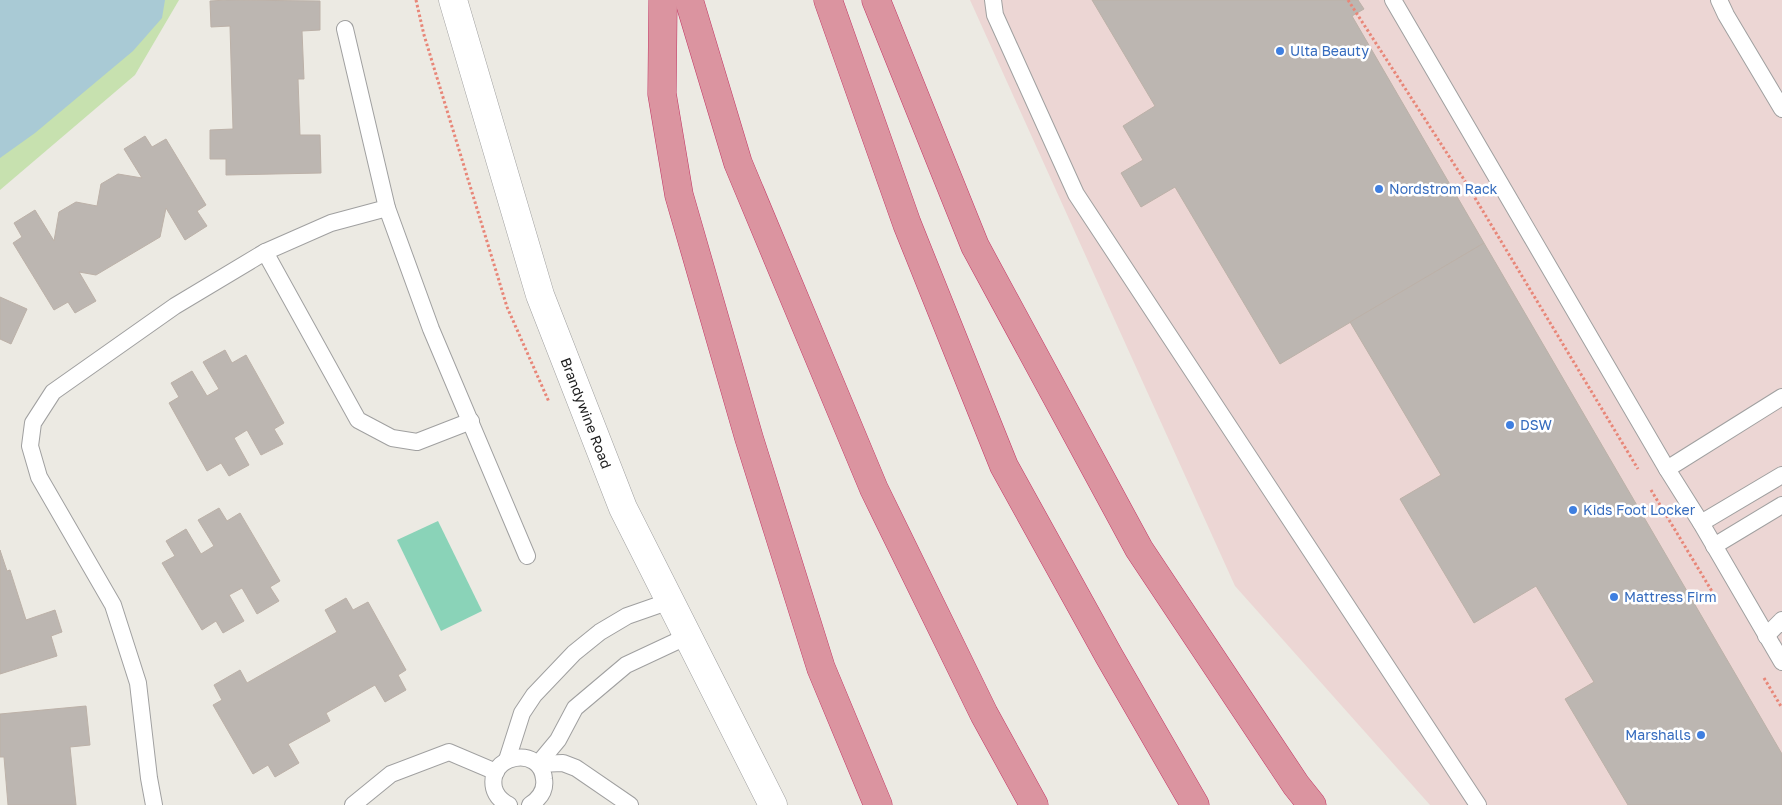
<svg xmlns="http://www.w3.org/2000/svg" width="1782" height="805" font-family="'Golos Text',sans-serif">
<rect width="100%" height="100%" fill="#eceae3"/>
<path fill="#ecd6d4" d="M970 0H1782V805H1430L1235 586Z"/>
<path fill="#c7e1af" d="M0 0H179L135 75 0 190Z"/>
<path fill="#8ad3b8" d="M438 521 482 611 441 631 397 540Z"/>
<path fill="#a9cad5" d="M0 0H165L162 18 133 51 35 133 0 158Z"/>
<g fill="#bcb6b1" stroke="#bcb1a8">
<path d="M227 0 320 1V30L302 31 304 79H298L300 135H320L321 173 226 175V159H210V130L233 129 230 26 211 27 210 1Z"/>
<path d="M1092 0H1358L1364 9 1352 16 1484 243 1280 364 1175 187 1141 207 1121 173 1143 160 1123 126 1155 106Z"/>
<path d="M145 136 152 147 166 139 206 205 197 211 207 226 185 240 166 208 160 237 96 275 79 272 96 301 75 313 68 302 54 310 13 243 22 237 14 223 35 210 54 241 59 212 76 202 97 206 101 184 118 174 142 178 124 149Z"/>
<path d="M1484 243 1782 754V805H1628L1565 699 1594 682 1536 586 1474 623 1400 499 1441 475 1350 322Z"/>
<path d="M0 297 27 309 11 344 0 339Z"/>
<path d="M225 350 232 363 246 355 284 423 274 429 283 444 261 455 247 430 234 438 249 465 229 476 221 463 207 471 169 403 179 397 171 383 192 371 207 396 219 389 203 362Z"/>
<path d="M219 508 227 521 240 513 280 581 270 587 279 601 257 614 242 588 229 595 244 621 223 633 216 621 202 630 162 563 175 556 166 541 186 529 201 554 214 546 198 520Z"/>
<path d="M0 550 7 571 10 570 26 620 55 610 62 632 51 636 57 656 0 674Z"/>
<path d="M346 598 353 610 368 602 406 670 398 675 406 690 385 702 375 685 326 713 330 721 288 744 299 763 275 777 268 765 253 774 213 705 222 700 214 685 240 670 247 683 337 632 325 610Z"/>
<path d="M86 706 90 745 70 747 76 805H8L4 757H0V714Z"/>
</g>
<g fill="none" stroke-linecap="round" stroke-linejoin="round">
<g stroke="#a0a0a0" stroke-width="18">
<g id="service">
<path d="M993 0 995 15 1076 194 1478 805"/>
<path d="M1393 0 1667 469 1701 523 1782 662"/>
<path d="M1719 0 1726 15 1782 109"/>
<path d="M345 29 387 208 431 329 527 556"/>
<path d="M265 252 358 420 392 438 417 442 471 421"/>
<path d="M1667 469 1782 397"/>
<path d="M1701 523 1782 475"/>
<path d="M1714 546 1782 505"/>
<path d="M1766 636 1782 620"/>
<path d="M507 760 522 713 534 695 574 653 600 632 627 616 670 601"/>
<path d="M538 764 558 740 575 708 626 665 688 636"/>
<path d="M538 764 563 763 576 768 630 805"/>
<path d="M154 805 149 778 138 683 113 605 39 477 30 446 33 423 53 392 175 306 265 252 331 223 387 208"/>
<path d="M353 805 391 774 449 752 496 772"/>
<path d="M509 805C501 801 496 796 494 788 487 754 541 745 544 779 546 791 539 799 530 805"/>
</g>
</g>
<g stroke="#a0a0a0" stroke-width="29">
<path id="minor" d="M453 0 540 295 623 508 773 805"/>
</g>
<g stroke="#c23865" stroke-width="29">
<g id="motorway">
<path d="M663 0 662 94 679 195 749 438 821 668 878 805"/>
<path d="M689 0 738 163 874 489 984 714 1034 805"/>
<path d="M828 0 907 224 1004 466 1109 656 1195 805"/>
<path d="M876 0 975 246 1139 549 1296 785 1312 805"/>
</g>
</g>
<g stroke="#e88678" stroke-width="3" stroke-dasharray="2.5 2.5" stroke-linecap="butt">
<path d="M416 0 424 35 507 307 549 402"/>
<path d="M1348 0 1463 178 1638 469"/>
<path d="M1651 490 1716 598"/>
<path d="M1764 678 1782 708"/>
</g>
<use href="#service" stroke="#fff" stroke-width="16"/>
<use href="#minor" stroke="#fff" stroke-width="28"/>
<use href="#motorway" stroke="#db94a0" stroke-width="28"/>
</g>
<g fill="#3f7fe0" stroke="#fff" stroke-width="2">
<circle cx="1280" cy="51" r="5"/>
<circle cx="1379" cy="189" r="5"/>
<circle cx="1510" cy="425" r="5"/>
<circle cx="1573" cy="510" r="5"/>
<circle cx="1614" cy="597" r="5"/>
<circle cx="1701" cy="735" r="5"/>
</g>
<g text-anchor="middle" stroke-width="5" stroke-linejoin="round" paint-order="stroke">
<g font-size="14" fill="#366cbe" stroke="#fff" text-anchor="start">
<text x="1290" y="56">Ulta Beauty</text>
<text x="1389" y="194">Nordstrom Rack</text>
<text x="1520" y="430">DSW</text>
<text x="1583" y="515">Kids Foot Locker</text>
<text x="1624" y="602">Mattress Firm</text>
<text x="1691" y="740" text-anchor="end">Marshalls</text>
</g>
<g font-size="14" fill="#1c1c1c" stroke="#fff">
<text transform="translate(586 413) rotate(69)" y="5">Brandywine Road</text>
</g>
</g>
</svg>
